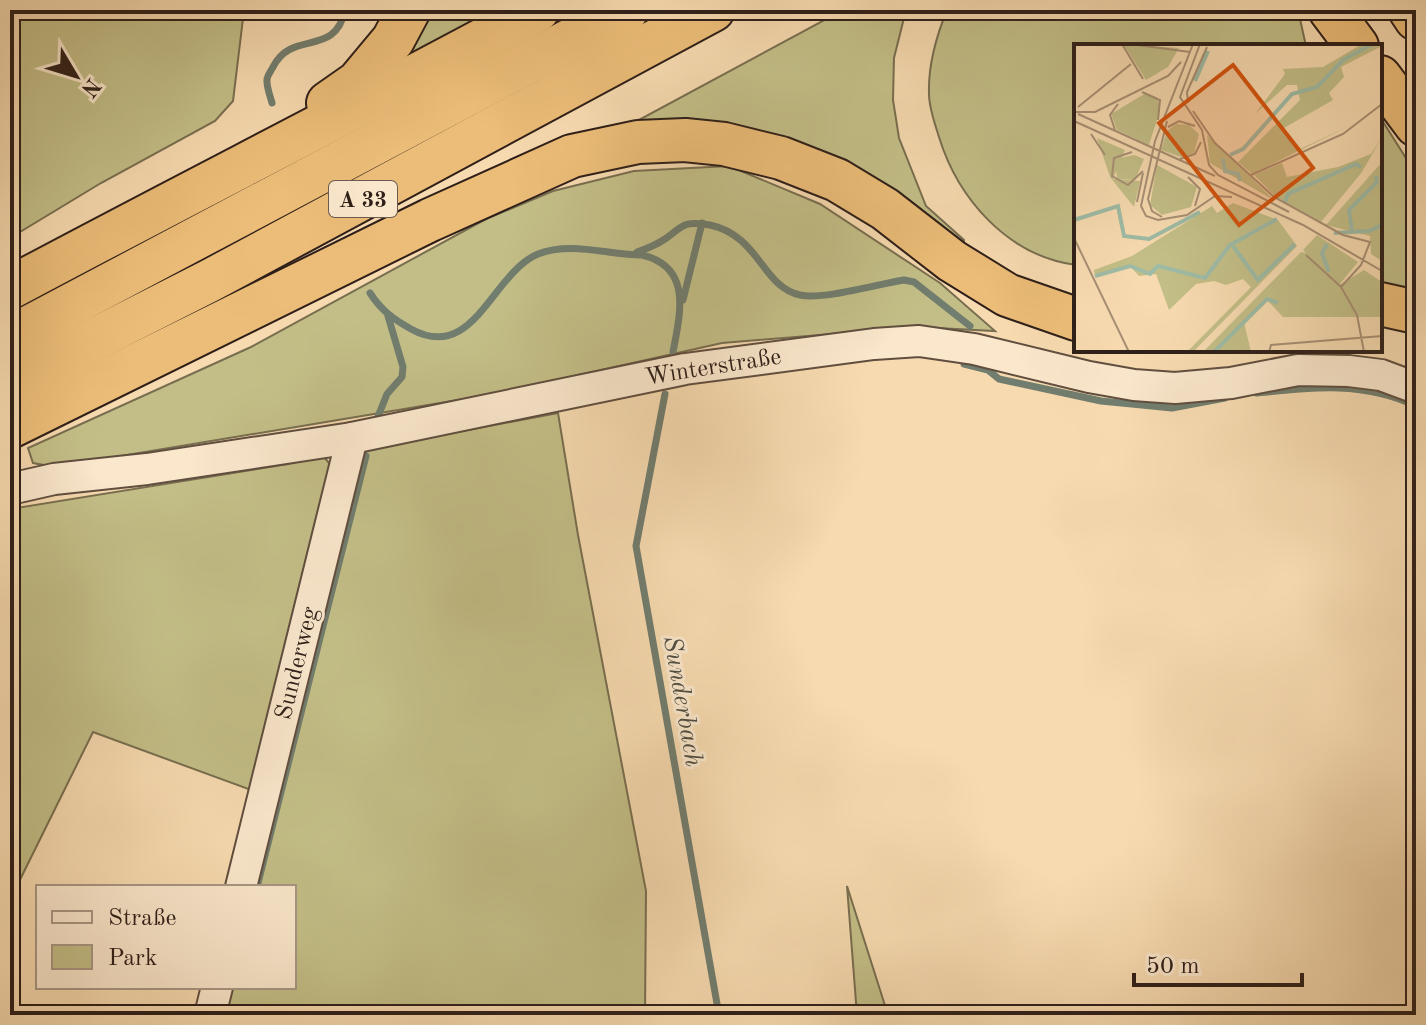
<svg xmlns="http://www.w3.org/2000/svg" width="1426" height="1025" font-family="'Old Standard TT',serif">
<rect width="100%" height="100%" fill="#f7dab0"/>
<filter id="stains"><feTurbulence type="fractalNoise" baseFrequency=".0025" numOctaves="4"/><feColorMatrix values="0 0 0 0 .2 0 0 0 0 .09 0 0 0 0 .02 0 0 0 .5 -.17"/></filter>
<radialGradient id="worn" r=".72"><stop offset=".6" stop-color="#630" stop-opacity="0"/><stop offset="1" stop-color="#630" stop-opacity=".3"/></radialGradient>
<g fill="#c3be87" stroke="#786e50" stroke-width="2">
<path d="M10 10H244L233 101 215 121 101 183 10 238Z"/>
<path d="M427 10H502L405 62V49Z"/>
<path d="M843 10H906L894 58 893 100 899 138 926 206 964 240 963 253 893 199 624 128Z"/>
<path d="M947 10H1298L1306 46H1076V265C1008 256 958 199 939 137 935 124 929 108 929 94 928 65 936 37 947 10Z"/>
<path d="M1380 117 1416 174V298L1380 291Z"/>
<path d="M729 166 820 204 940 283 995 331 917 327 722 343 494 394 55 467 33 463 28 448 251 347 486 219 553 191 634 171Z"/>
<path d="M558 413 578 535 646 891 645 1015H287L255 1011 253 1015H221L228 987H294V887H252L356 456 367 449Z"/>
<path d="M323 456 330 464 251 790 93 732 10 900V509L288 464Z"/>
<path d="M847 886 888 1015H857Z"/>
</g>
<g fill="none" stroke-linecap="round" stroke-linejoin="round">
<g stroke="#717d6e" stroke-width="7">
<path d="M272 103C270 96 266 85 267 79 268 74 271 71 273 67 292 29 335 58 345 10"/>
<path d="M637 252C646 249 656 245 665 239 671 235 678 228 685 225 692 222 703 224 710 225 760 236 762 287 800 295 824 300 878 284 904 280L914 282 970 326"/>
<path d="M370 293C381 310 393 319 411 329 474 364 492 273 538 254 571 241 608 255 642 255 693 267 680 314 673 352"/>
<path d="M683 300 702 223"/>
<path d="M964 364 988 370 999 379 1101 401 1172 408 1225 398"/>
<path d="M1257 393C1312 387 1365 381 1416 406"/>
<path d="M665 394 636 546 719 1015"/>
<path d="M377 419 387 394 402 377 403 367 388 316"/>
<path d="M257 887 366 456"/>
</g>
<g stroke="#604e3f" stroke-width="34">
<g id="minor">
<path d="M10 489 54 479 147 469 352 438 685 369 874 344 919 341 974 349 1089 377 1134 385 1175 388 1231 383 1298 370 1349 371 1381 375 1416 388"/>
<path d="M241 887 352 438"/>
<path d="M210 1015 217 987"/>
</g>
</g>
<g stroke="#2e1f19" stroke-width="46">
<g id="highway">
<path d="M1330 10 1357 46"/>
<path d="M1410 10 1416 19"/>
<path d="M1380 77 1416 125"/>
<path d="M328 103 358 82 393 40 409 10"/>
<path d="M10 288C186 194 363 105 538 10"/>
<path d="M1380 304 1416 312"/>
<path d="M10 337 627 10"/>
<path d="M10 382 211 280 713 10"/>
<path d="M10 427 430 220 572 156 638 142 685 140 724 144 781 158 837 180 885 209 952 261 1007 295 1076 319"/>
</g>
</g>
<use href="#minor" stroke="#fae7cc" stroke-width="30"/>
<use href="#highway" stroke="#ecbd78" stroke-width="42"/>
</g>
<g text-anchor="middle" stroke-width="6" stroke-linejoin="round" paint-order="stroke">
<rect fill="#fae7cc" stroke="#6b5b4f" stroke-width="2" x="329" y="181" width="68" height="36" rx="6"/>
<g font-size="22" font-weight="bold" fill="#2e1f19">
<text x="363" y="207">A 33</text>
</g>
<g font-size="24" fill="#2e1f19" stroke="#fae7cc">
<text transform="translate(713 366) rotate(-9)" y="8">Winterstraße</text>
<text transform="translate(296 663) rotate(-76)" y="8">Sunderweg</text>
</g>
<g font-size="26" font-style="italic" fill="#504e43" stroke="#fae7cc">
<text transform="translate(684 701) rotate(80)" y="9">Sunderbach</text>
</g>
</g>
<g transform="translate(1074 44)">
<rect width="308" height="308" fill="#f7dab0"/>
<path d="M288 0 308 2 267 23 270 33 255 49 259 56 210 84 224 106 279 80 178 130 164 118 226 56 223 41H213L181 70 211 30 209 25 249 23ZM50 1 92 3 105 4 94 23 72 36ZM72 49 84 54 86 66 75 101 43 86 37 70ZM102 80 115 81 125 90 120 109 107 113 87 106 93 87ZM133 91 197 153 196 154 136 119ZM308 93 288 128 247 178 202 153 180 131 208 119 213 133 264 123 297 110ZM23 94 51 106 39 135 66 137 60 163 36 133ZM60 111 70 115 61 136 43 135 41 115ZM308 118V217L297 210 296 192 252 181ZM83 121 123 143 117 163 88 171 76 161ZM159 159 201 175 191 180 204 176 223 202 119 308H113L177 243 169 235 152 241 140 237 122 240 95 266 82 230 65 232 55 221 21 232 20 226 58 212 138 162 143 169ZM243 191 284 218 265 241 290 226 308 238V273H209L192 255 170 278 177 308H129L227 208 232 209 229 206Z" fill="#c3be87"/>
<path fill="none" stroke="#9ebba6" stroke-width="4" d="M121 37 134 7M156 111 169 105 218 50 243 43 269 16 298 0M149 115 151 127 164 130 166 137M211 158 214 150 282 120 287 123M0 176 44 162 50 192 75 195 126 168M278 188 275 166 303 138 302 132M260 189 295 187 308 181M253 200 248 209 255 228M159 202 184 236 221 200M21 232 56 222 76 230 84 222 131 234 156 201 203 175M140 308 193 255 204 259"/>
<path fill="none" stroke="#a78f74" stroke-width="2" d="M48 0 69 35M56 0 116 8M119 0 81 97 67 162 72 172 84 176 113 171 141 152 158 153M126 0 106 53 128 86 135 121 144 131 215 168M68 48 86 56 84 76M114 59 113 48 133 3M4 63 57 20M119 67 141 99 200 153 269 191 296 198 287 221 267 243M0 68H21L94 32 107 18M4 70 141 132M0 77 229 181 308 227M94 83 105 77 121 82M41 86 36 71 44 60M17 90 31 111M58 108 40 114 38 132 54 141 69 127M106 115 121 110 127 98M177 131 269 90 308 60M114 133 126 145 121 162M63 158 69 129M88 173 78 167 74 155 93 77M0 194 55 308M232 211 267 243 283 271 290 308M195 308 197 301 308 292"/>
<path fill="#d5530d" fill-opacity="0.15" stroke="#d5530d" stroke-width="4" d="M159 21 239 124 165 181 85 79Z"/>
<rect width="308" height="308" fill="none" stroke="#2e1f19" stroke-width="4"/>
</g>
<rect width="1426" height="1025" fill="none" stroke="#f7dab0" stroke-width="40"/>
<rect x="12" y="12" width="1402" height="1001" fill="none" stroke="#2e1f19" stroke-width="4"/>
<rect x="20" y="20" width="1386" height="985" fill="none" stroke="#2e1f19" stroke-width="2"/>
<rect x="36" y="885" width="260" height="104" fill="#fae7cc" stroke="#a89784" stroke-width="2"/>
<rect x="52" y="911" width="40" height="12" fill="#fae7cc" stroke="#a89784" stroke-width="2"/>
<text x="108" y="925" font-size="24" fill="#2e1f19">Straße</text>
<rect x="52" y="945" width="40" height="24" fill="#c3be87" stroke="#a89784" stroke-width="2"/>
<text x="108" y="965" font-size="24" fill="#2e1f19">Park</text>
<g transform="translate(76 76) rotate(128)" stroke="#fae7cc" stroke-width="6" paint-order="stroke">
<path d="M0-6L14 30L0 20L-14 30Z" fill="#2e1f19"/>
<text y="-12" font-size="22" font-weight="bold" text-anchor="middle" fill="#2e1f19">N</text>
</g>
<path d="M1134 973v12h168v-12" fill="none" stroke="#2e1f19" stroke-width="4"/>
<text x="1146" y="973" font-size="24" fill="#2e1f19" stroke="#fae7cc" stroke-width="6" paint-order="stroke">50 m</text>
<rect width="100%" height="100%" filter="url(#stains)"/>
<rect width="100%" height="100%" fill="url(#worn)"/>
</svg>
